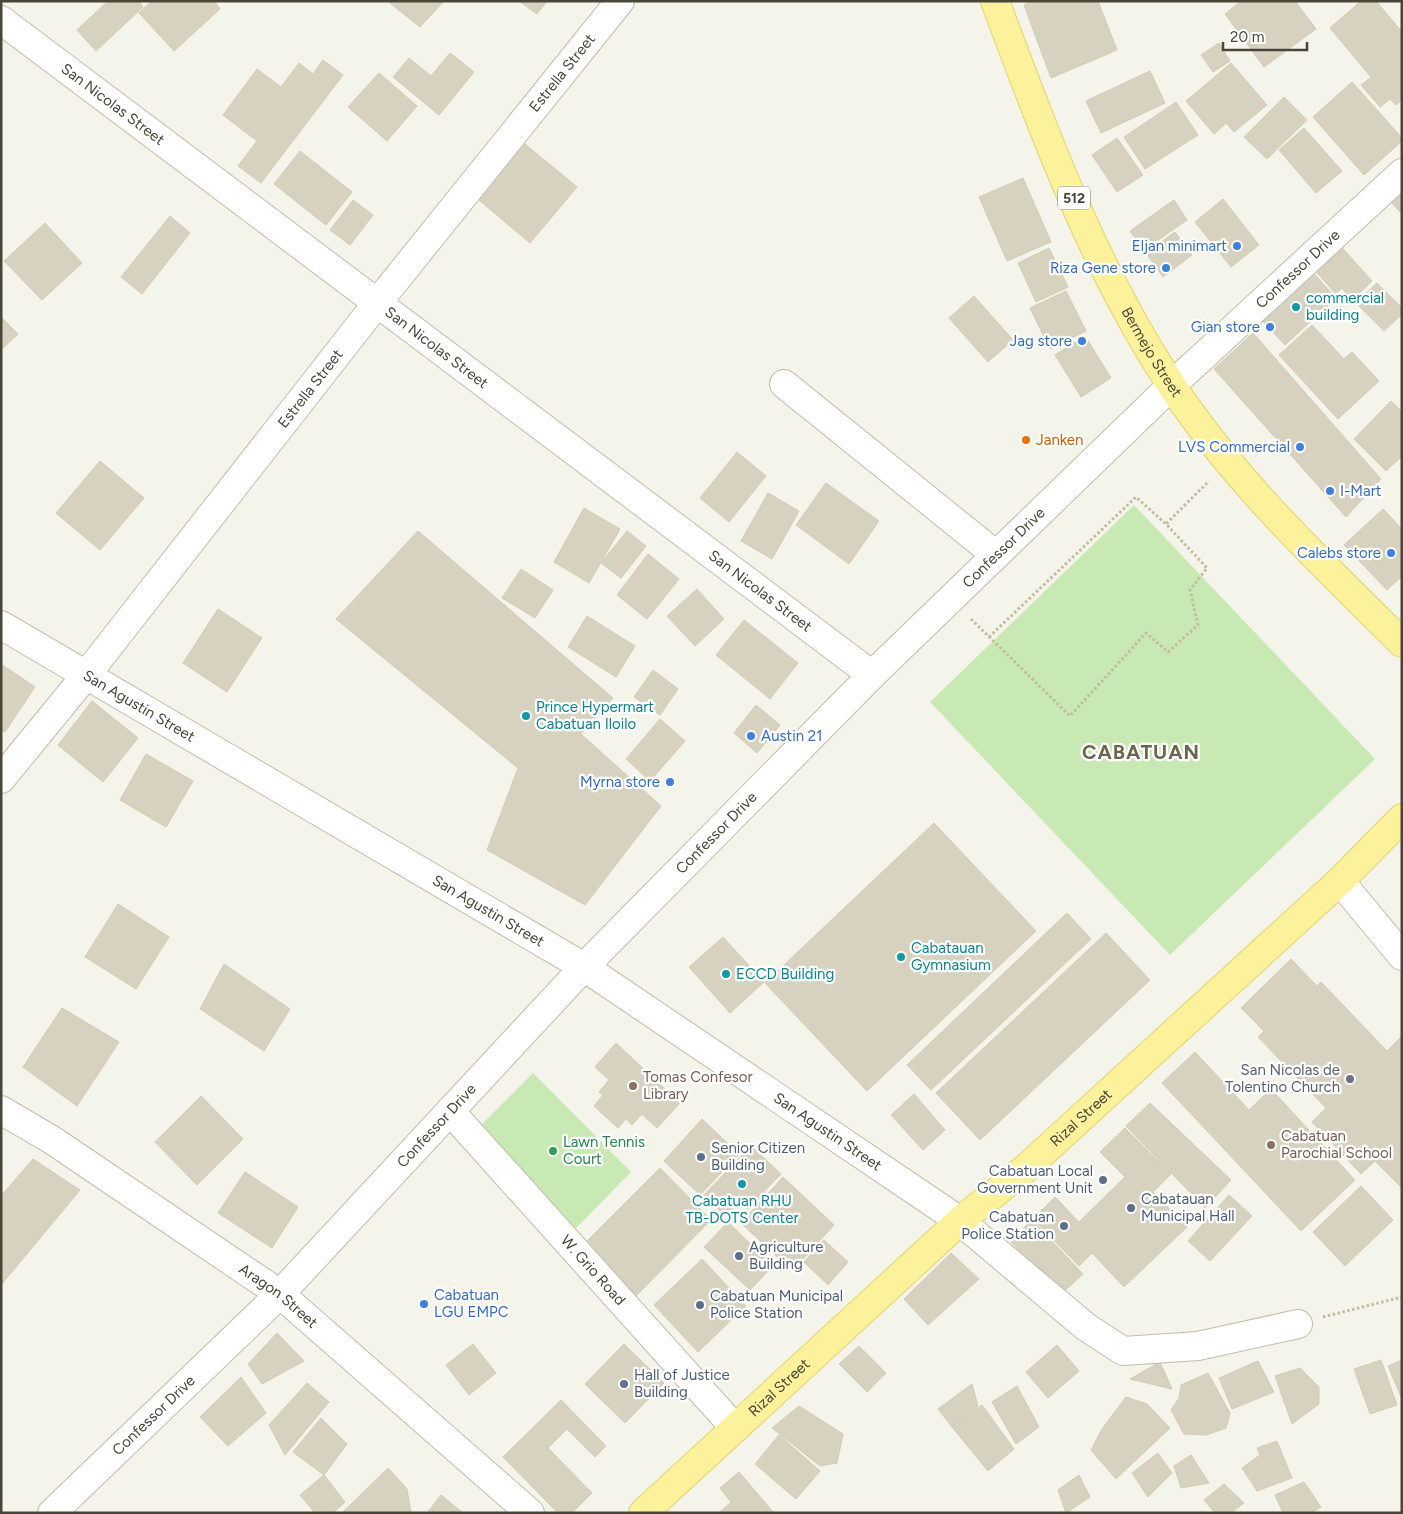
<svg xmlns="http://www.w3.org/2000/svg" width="1403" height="1514" font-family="Figtree,sans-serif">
<rect width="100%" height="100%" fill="#f5f4eb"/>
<g fill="#c8e9b4">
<path d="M1134 505 1375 759 1170 955 930 702Z"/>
<path d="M533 1073 631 1172 574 1230 475 1131Z"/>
</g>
<g fill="#d7d2c0" stroke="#d2cbb3">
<path d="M108 1H138L143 7 96 51 77 30Z"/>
<path d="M152 1H214L220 9 174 51 139 13Z"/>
<path d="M391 1H444L420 27 390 3Z"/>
<path d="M519 1H547L537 14Z"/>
<path d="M1033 1H1098L1117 50 1051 78 1024 5Z"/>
<path d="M1241 1H1295L1316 29 1264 67 1225 14Z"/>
<path d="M1361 1H1376L1402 32V100L1396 105 1390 99 1380 107 1361 85 1371 77 1330 28Z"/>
<path d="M1219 43 1230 61 1213 72 1201 55Z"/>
<path d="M450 53 474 72 439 115 393 77 409 58 431 76Z"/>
<path d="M323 60 343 75 261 183 238 166 257 141 223 115 257 69 281 87 299 63 313 74Z"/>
<path d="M1231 63 1267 105 1234 132 1226 123 1214 134 1186 101Z"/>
<path d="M1150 71 1165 103 1101 133 1086 101Z"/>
<path d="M379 73 417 106 387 141 348 107Z"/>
<path d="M1352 82 1402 138V141L1364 175 1313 117Z"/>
<path d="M1284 97 1307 120 1267 159 1244 137Z"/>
<path d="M1176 102 1198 135 1145 169 1124 137Z"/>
<path d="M1304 128 1342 171 1316 193 1279 150Z"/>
<path d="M1117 138 1143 175 1117 192 1092 155Z"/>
<path d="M525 144 577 187 530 243 479 200Z"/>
<path d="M300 151 352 192 326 225 274 184Z"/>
<path d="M1023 178 1051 242 1007 261 979 197Z"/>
<path d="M1402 189V214L1389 200Z"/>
<path d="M1223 199 1259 245 1231 267 1195 222Z"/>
<path d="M353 200 373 215 350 245 330 230Z"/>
<path d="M1174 200 1187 220 1144 250 1130 231Z"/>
<path d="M170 216 190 233 142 294 121 277Z"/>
<path d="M45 223 82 263 42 300 4 261Z"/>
<path d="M1175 232 1192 255 1163 277 1146 253Z"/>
<path d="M1337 242 1372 281 1352 300 1342 288 1336 294 1311 266Z"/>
<path d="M1049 248 1068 287 1036 302 1018 263Z"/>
<path d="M1308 267 1336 298 1285 345 1257 315Z"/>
<path d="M1377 283 1402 308V314L1384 331 1356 303Z"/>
<path d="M1066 291 1086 331 1050 349 1030 308Z"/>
<path d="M974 296 1013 340 988 362 949 318Z"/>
<path d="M1 317 18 334 1 350Z"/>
<path d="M1312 325 1344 359 1352 352 1379 381 1338 419 1279 355Z"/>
<path d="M1253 333 1381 479 1346 517 1214 369Z"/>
<path d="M1085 336 1111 378 1081 397 1055 355Z"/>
<path d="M1391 401 1402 412V456L1386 471 1354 439Z"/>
<path d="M737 452 766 476 729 522 700 498Z"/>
<path d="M100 461 144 498 100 550 56 513Z"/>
<path d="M826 483 879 521 849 564 796 525Z"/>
<path d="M768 493 799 511 772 559 741 541Z"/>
<path d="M584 508 620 529 589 583 554 562Z"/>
<path d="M1383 509 1402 529V576L1387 590 1344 545Z"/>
<path d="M418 531 613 698 581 734 661 806 585 905 487 850 518 768 336 619Z"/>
<path d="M627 531 646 546 621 578 601 563Z"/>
<path d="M648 554 679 579 647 619 617 595Z"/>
<path d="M521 569 553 590 535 618 502 598Z"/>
<path d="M697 589 724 619 695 646 667 616Z"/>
<path d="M218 609 262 638 227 692 183 663Z"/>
<path d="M587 616 635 646 616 677 568 647Z"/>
<path d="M744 620 798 663 770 699 716 655Z"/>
<path d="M1 664 35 687 5 732 1 730Z"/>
<path d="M653 670 678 689 660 715 634 697Z"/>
<path d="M92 701 138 738 103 782 58 745Z"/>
<path d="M756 705 780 725 757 753 734 733Z"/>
<path d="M660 719 685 741 650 781 626 759Z"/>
<path d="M146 754 193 781 166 827 120 800Z"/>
<path d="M934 823 1036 931 867 1091 765 983Z"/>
<path d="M118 904 169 937 136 989 85 957Z"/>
<path d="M1067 913 1091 939 931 1090 907 1065Z"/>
<path d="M1106 933 1150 980 980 1140 936 1093Z"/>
<path d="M723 937 764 982 730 1013 689 967Z"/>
<path d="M1291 959 1317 986 1321 982 1387 1051 1402 1036V1188L1375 1161 1361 1174 1312 1122 1326 1108 1258 1037 1264 1031 1241 1008Z"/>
<path d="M224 964 290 1009 264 1051 200 1009Z"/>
<path d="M62 1008 119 1042 77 1106 23 1067Z"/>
<path d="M616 1043 680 1103 657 1128 642 1114 632 1125 626 1119 618 1128 594 1106 603 1095 599 1092 609 1080 595 1067Z"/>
<path d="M1195 1052 1249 1110 1271 1089 1355 1180 1301 1231 1162 1083Z"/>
<path d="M914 1094 945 1130 923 1150 891 1115Z"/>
<path d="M201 1096 243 1139 197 1185 155 1142Z"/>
<path d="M1150 1103 1231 1180 1205 1208 1126 1126Z"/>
<path d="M702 1119 739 1154 700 1195 664 1161Z"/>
<path d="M1125 1128 1171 1174 1153 1192 1187 1227 1124 1287 1092 1253 1079 1266 1033 1219 1055 1197 1079 1222 1125 1177 1100 1152Z"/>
<path d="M751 1146 781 1174 747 1209 740 1201 725 1216 704 1195Z"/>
<path d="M33 1159 80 1190 1 1285V1196Z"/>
<path d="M660 1168 711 1220 630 1302 578 1250Z"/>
<path d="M245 1172 298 1207 272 1248 218 1213Z"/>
<path d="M783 1177 834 1225 792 1271 741 1223Z"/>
<path d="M1361 1186 1393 1220 1345 1266 1313 1232Z"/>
<path d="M1229 1195 1252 1216 1210 1261 1188 1241Z"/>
<path d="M1032 1220 1083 1274 1060 1295 1010 1241Z"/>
<path d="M728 1222 773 1266 750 1290 704 1247Z"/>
<path d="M824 1240 848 1262 828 1285 804 1262Z"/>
<path d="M951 1253 979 1279 928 1325 904 1299Z"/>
<path d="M702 1259 746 1306 698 1352 654 1305Z"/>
<path d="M277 1333 304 1361 262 1384 248 1364Z"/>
<path d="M473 1344 496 1373 469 1395 446 1365Z"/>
<path d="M624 1344 664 1383 625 1423 585 1384Z"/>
<path d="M1057 1345 1079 1371 1048 1398 1026 1372Z"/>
<path d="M859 1346 886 1373 867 1392 839 1364Z"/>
<path d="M1381 1360 1397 1405 1370 1414 1354 1369Z"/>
<path d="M1402 1360V1399L1388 1366Z"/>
<path d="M1258 1361 1274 1392 1232 1409 1219 1378Z"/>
<path d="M1160 1362 1172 1389 1130 1379Z"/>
<path d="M1300 1368 1319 1387V1404L1292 1424 1275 1376Z"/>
<path d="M1208 1373 1230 1413 1226 1428 1206 1435 1184 1434 1171 1410 1179 1398 1181 1385Z"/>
<path d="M241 1377 266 1413 228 1446 200 1417Z"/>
<path d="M307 1383 329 1402 285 1455 269 1425Z"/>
<path d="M972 1384 978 1406 952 1427 938 1409Z"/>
<path d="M1017 1386 1039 1427 1016 1444 992 1402Z"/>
<path d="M1126 1397 1147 1404 1170 1428 1116 1479 1091 1450 1102 1429Z"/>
<path d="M561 1400 606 1446 595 1457 567 1429 548 1448 592 1493 572 1513H558L503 1457Z"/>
<path d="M982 1405 1014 1449 988 1471 952 1427Z"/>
<path d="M799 1406 843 1434 837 1463 820 1466 772 1428Z"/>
<path d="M321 1418 347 1444 324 1475 293 1452Z"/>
<path d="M779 1435 820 1471 796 1499 755 1464Z"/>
<path d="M1277 1441 1292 1478 1257 1491 1242 1468 1260 1455 1257 1448Z"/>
<path d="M1158 1453 1172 1473 1148 1497 1132 1473Z"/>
<path d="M1191 1455 1209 1483 1181 1488 1174 1466Z"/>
<path d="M388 1468 407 1489 411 1513H342Z"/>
<path d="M739 1472 774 1513H719L731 1502 720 1488Z"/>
<path d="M324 1475 345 1502 333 1513H315L300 1495Z"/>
<path d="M1079 1475 1090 1497 1066 1513 1058 1490Z"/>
<path d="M1304 1482 1321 1507 1311 1513H1283L1275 1495Z"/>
<path d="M1224 1484 1244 1503 1231 1513H1215L1204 1500Z"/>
<path d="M441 1495 463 1513H427Z"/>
</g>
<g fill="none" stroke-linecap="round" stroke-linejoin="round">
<g stroke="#c1bdad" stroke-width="30">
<g id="minor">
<path id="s1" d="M1 20 872 675"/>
<path d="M784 384 996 555"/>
<path id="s2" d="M1 625 584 967 960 1221 1086 1327 1123 1351 1198 1346 1298 1324"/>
<path id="s3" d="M1 779 87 674 378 302 620 1"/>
<path d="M1340 881 1402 956"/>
<path id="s4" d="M1 1110 52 1140 280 1294 530 1513"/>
<path id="s5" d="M450 1111 735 1428"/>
<path id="s6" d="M52 1513 280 1294 584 967 872 675 1172 385 1402 173"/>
</g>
</g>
<g stroke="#e3d36a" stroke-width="30">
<g id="major">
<path id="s7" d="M995 1C1049 145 1103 294 1195 419 1255 501 1330 571 1402 643"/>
<path id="s8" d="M643 1513 960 1221 1025 1169 1340 881 1402 818"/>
</g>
</g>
<g stroke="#c2bc9e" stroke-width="3" stroke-dasharray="2.5 2.5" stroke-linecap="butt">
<path d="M971 619 1070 716 1146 633 1168 652 1198 625 1190 590 1207 568 1166 524 1209 481"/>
<path d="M989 637 1136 497 1166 524"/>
<path d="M1323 1317 1402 1297"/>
</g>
<use href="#minor" stroke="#fff" stroke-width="28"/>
<use href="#major" stroke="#fdf29c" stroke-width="28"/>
</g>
<g fill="#3f7fe0" stroke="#fff" stroke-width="2">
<circle cx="1237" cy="246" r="5"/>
<circle cx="1166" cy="268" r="5"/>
<circle cx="1270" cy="327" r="5"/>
<circle cx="1082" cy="341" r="5"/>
<circle cx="1300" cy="447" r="5"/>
<circle cx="1330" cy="491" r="5"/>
<circle cx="1391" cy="553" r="5"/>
<circle cx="751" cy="736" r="5"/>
<circle cx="670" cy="782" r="5"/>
<circle cx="424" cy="1304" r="5"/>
</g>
<g fill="#0f9aa8" stroke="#fff" stroke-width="2">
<circle cx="1296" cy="307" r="5"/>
<circle cx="526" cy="716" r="5"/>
<circle cx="901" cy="957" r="5"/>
<circle cx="726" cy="974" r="5"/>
<circle cx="742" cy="1184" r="5"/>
</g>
<circle fill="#e8710a" stroke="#fff" stroke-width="2" cx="1026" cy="440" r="5"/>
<circle fill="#6b7280" stroke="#fff" stroke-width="2" cx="1350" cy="1079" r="5"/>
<g fill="#8d6e63" stroke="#fff" stroke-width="2">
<circle cx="633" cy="1086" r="5"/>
<circle cx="1271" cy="1145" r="5"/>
</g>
<circle fill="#2e9e5b" stroke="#fff" stroke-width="2" cx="553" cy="1151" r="5"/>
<g fill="#5c6f8a" stroke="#fff" stroke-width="2">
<circle cx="701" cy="1157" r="5"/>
<circle cx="1103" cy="1180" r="5"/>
<circle cx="1131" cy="1208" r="5"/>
<circle cx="1064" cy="1226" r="5"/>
<circle cx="739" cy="1256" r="5"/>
<circle cx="700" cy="1305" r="5"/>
<circle cx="624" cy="1384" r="5"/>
</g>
<g text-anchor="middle" stroke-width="4.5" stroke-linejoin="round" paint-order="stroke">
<rect fill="#fff" stroke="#807e74" stroke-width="1" x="1058" y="186.5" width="32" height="23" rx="4"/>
<g font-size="14" font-weight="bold" fill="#494638">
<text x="1074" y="203">512</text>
</g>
<g font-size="15" fill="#494638" stroke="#fff">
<text dy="5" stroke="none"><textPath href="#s3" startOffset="902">Estrella Street</textPath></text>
<text dy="5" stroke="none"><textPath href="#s1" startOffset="140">San Nicolas Street</textPath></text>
<text dy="5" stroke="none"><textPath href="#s6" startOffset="1761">Confessor Drive</textPath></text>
<text dy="5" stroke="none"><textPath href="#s1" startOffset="545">San Nicolas Street</textPath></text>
<text dy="5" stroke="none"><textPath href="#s7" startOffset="385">Bermejo Street</textPath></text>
<text dy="5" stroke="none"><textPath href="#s3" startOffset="498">Estrella Street</textPath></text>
<text dy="5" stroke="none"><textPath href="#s6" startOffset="1356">Confessor Drive</textPath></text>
<text dy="5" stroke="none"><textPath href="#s1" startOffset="950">San Nicolas Street</textPath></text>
<text dy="5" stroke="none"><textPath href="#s2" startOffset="160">San Agustin Street</textPath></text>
<text dy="5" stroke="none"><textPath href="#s6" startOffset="951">Confessor Drive</textPath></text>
<text dy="5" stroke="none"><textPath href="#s2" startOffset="565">San Agustin Street</textPath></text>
<text dy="5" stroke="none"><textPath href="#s8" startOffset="590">Rizal Street</textPath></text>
<text dy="5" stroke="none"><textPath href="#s6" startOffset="546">Confessor Drive</textPath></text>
<text dy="5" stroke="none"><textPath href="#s2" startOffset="970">San Agustin Street</textPath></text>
<text dy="5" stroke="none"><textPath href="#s5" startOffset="214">W. Grio Road</textPath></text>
<text dy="5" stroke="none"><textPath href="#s4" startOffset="334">Aragon Street</textPath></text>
<text dy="5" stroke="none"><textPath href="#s8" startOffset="185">Rizal Street</textPath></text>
<text dy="5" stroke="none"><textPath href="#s6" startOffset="141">Confessor Drive</textPath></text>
</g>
<g font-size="15" fill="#366cbe" stroke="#fff" text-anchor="end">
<text x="1227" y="251">Eljan minimart</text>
<text x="1156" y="273">Riza Gene store</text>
<text x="1260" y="332">Gian store</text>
<text x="1072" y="346">Jag store</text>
<text x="1290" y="452">LVS Commercial</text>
<text x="1340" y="496" text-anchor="start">I-Mart</text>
<text x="1381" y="558">Calebs store</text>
<text x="761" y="741" text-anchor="start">Austin 21</text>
<text x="660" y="787">Myrna store</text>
<text x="434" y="1300" text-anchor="start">Cabatuan<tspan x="434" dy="17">LGU EMPC</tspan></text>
</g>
<g font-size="15" fill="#0d838f" stroke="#fff" text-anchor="start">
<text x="1306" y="303">commercial<tspan x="1306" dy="17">building</tspan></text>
<text x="536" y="712">Prince Hypermart<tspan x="536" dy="17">Cabatuan Iloilo</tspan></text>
<text x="911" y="953">Cabatauan<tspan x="911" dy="17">Gymnasium</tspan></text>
<text x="736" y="979">ECCD Building</text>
<text x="742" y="1206" text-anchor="middle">Cabatuan RHU<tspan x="742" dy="17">TB-DOTS Center</tspan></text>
</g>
<g font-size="15" fill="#c56008" stroke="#fff" text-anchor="start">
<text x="1036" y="445">Janken</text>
</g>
<g font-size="15" fill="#5b616d" stroke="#fff" text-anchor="end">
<text x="1340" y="1075">San Nicolas de<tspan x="1340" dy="17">Tolentino Church</tspan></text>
</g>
<g font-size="15" fill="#785e54" stroke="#fff" text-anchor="start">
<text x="643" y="1082">Tomas Confesor<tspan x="643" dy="17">Library</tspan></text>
<text x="1281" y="1141">Cabatuan<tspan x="1281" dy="17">Parochial School</tspan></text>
</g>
<g font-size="15" fill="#27864d" stroke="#fff" text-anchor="start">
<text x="563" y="1147">Lawn Tennis<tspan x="563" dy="17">Court</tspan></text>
</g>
<g font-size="15" fill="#4e5e75" stroke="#fff" text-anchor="start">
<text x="711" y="1153">Senior Citizen<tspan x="711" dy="17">Building</tspan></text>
<text x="1093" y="1176" text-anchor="end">Cabatuan Local<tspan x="1093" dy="17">Government Unit</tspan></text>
<text x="1141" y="1204">Cabatauan<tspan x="1141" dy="17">Municipal Hall</tspan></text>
<text x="1054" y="1222" text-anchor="end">Cabatuan<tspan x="1054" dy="17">Police Station</tspan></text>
<text x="749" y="1252">Agriculture<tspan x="749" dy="17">Building</tspan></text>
<text x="710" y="1301">Cabatuan Municipal<tspan x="710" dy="17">Police Station</tspan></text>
<text x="634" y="1380">Hall of Justice<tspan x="634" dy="17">Building</tspan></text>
</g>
<g font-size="20" font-weight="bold" letter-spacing="1" fill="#6c6550" stroke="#fff">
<text x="1141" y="759">CABATUAN</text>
</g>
</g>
<rect width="1403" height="1514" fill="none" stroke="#494638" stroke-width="5"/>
<path d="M1223 42v8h84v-8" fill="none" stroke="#494638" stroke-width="2.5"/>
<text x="1230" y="42" font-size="15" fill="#494638" stroke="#ffffff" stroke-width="4" paint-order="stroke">20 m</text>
</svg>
